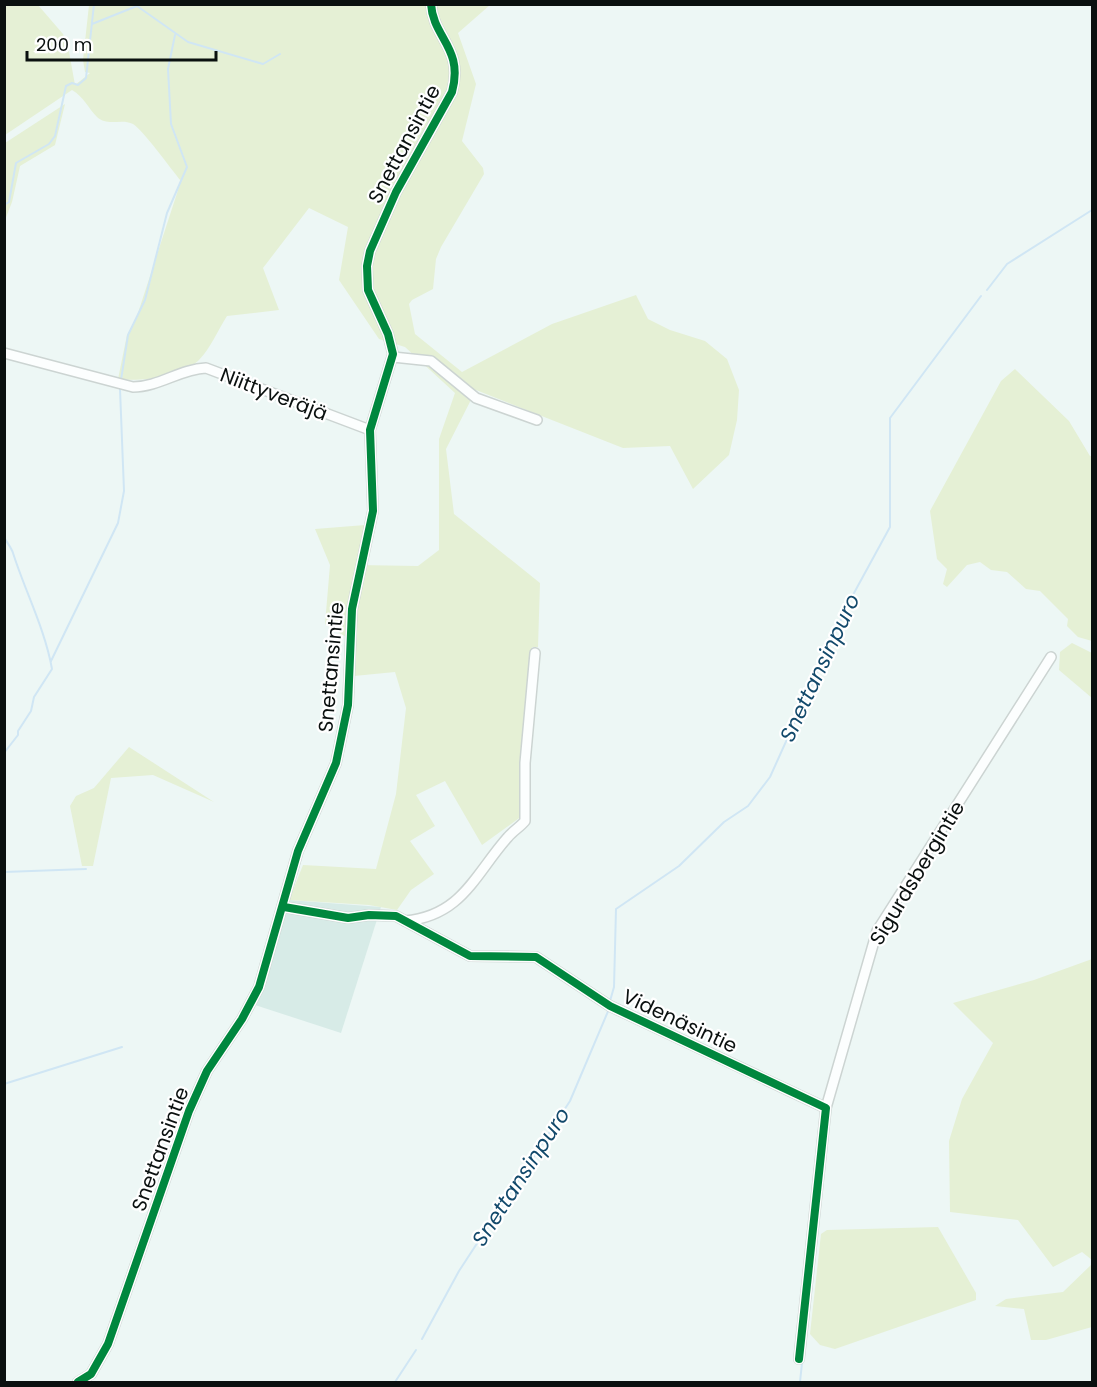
<svg xmlns="http://www.w3.org/2000/svg" width="1097" height="1387" font-family="Poppins,sans-serif">
<rect width="100%" height="100%" fill="#edf7f5"/>
<path fill="#d7ebe7" d="M289 900 381 907 341 1033 255 1005Z"/>
<g fill="#e5f0d5">
<path d="M5 5H38L63 34 68 46 75 85 90 73 85 72 83 60 89 5H490L458 33 476 84 462 141 483 168 484 174 441 247 436 259 433 289 412 300 409 304 415 334 462 372 552 324 636 295 648 319 670 330 705 341 727 359 739 390 737 420 729 455 693 489 670 446 623 448 476 390 446 449 454 514 540 583 538 647H532L522 816 482 845 445 781 416 795 435 826 410 841 434 874 411 890 397 910 369 905 289 900 303 865 376 869 396 794 406 708 395 672 354 676V642L325 624 330 565 315 529 365 525 357 565 418 566 439 550V439L455 393 405 347 379 339 339 280 348 227 309 208 263 268 279 310 227 316C218 330 210 349 199 360 182 377 140 382 118 379L127 335 136 319 181 181C171 169 143 130 133 124 121 118 108 127 97 117 88 108 84 97 72 90L5 135Z"/>
<path d="M65 104 55 145 20 166 12 202 5 220V143Z"/>
<path d="M1015 369 1069 421 1090 456H1092V641L1078 637 1067 626 1068 619 1040 591 1026 589 1007 572 991 570 980 562 967 565 947 587 943 584 947 569 937 559 930 511 1001 381Z"/>
<path d="M1072 643 1092 653V698L1059 670 1060 652Z"/>
<path d="M129 747 214 802 153 775 111 778 93 866H82L70 806 76 796 94 788Z"/>
<path d="M1092 959V1260L1082 1252 1053 1267 1018 1220 950 1212 949 1141 962 1099 993 1043 953 1003 1034 980Z"/>
<path d="M938 1227 976 1293V1300L835 1349 820 1345 810 1334 821 1234 827 1230Z"/>
<path d="M1092 1264V1327L1046 1340H1031L1024 1309 995 1306 1006 1299 1063 1292Z"/>
</g>
<g fill="none" stroke-linecap="round" stroke-linejoin="round">
<g stroke="#d0e6f4" stroke-width="2">
<path d="M92 24 137 6 188 42 263 64 280 54"/>
<path d="M4 205 9 202 16 163 49 144 55 136 66 86 72 83 78 85 86 78 94 4"/>
<path d="M987 290 1007 264 1092 210"/>
<path d="M121 380 128 335 145 300 167 213 187 167 171 124 168 69 175 35"/>
<path d="M4 537C7 543 11 547 13 553 25 591 45 629 52 669L34 697 31 711 18 731V735L4 753"/>
<path d="M51 661 118 523 124 491 120 389"/>
<path d="M4 872 86 869"/>
<path d="M610 1001 614 987 616 909 679 866 724 822 748 806 770 777 848 604 890 527V418L981 296"/>
<path d="M4 1084 122 1047"/>
<path d="M422 1339 459 1271 570 1101 609 1009"/>
<path d="M395 1382 416 1350"/>
<path d="M800 1382 802 1363"/>
</g>
<g stroke="#ccd4d2" stroke-width="12">
<g id="minor">
<path d="M4 353 133 387C159 387 180 369 206 368L370 430"/>
<path d="M393 357 431 361 476 398 537 420"/>
<path d="M284 907 348 918 369 915 396 916 470 956 536 957 610 1006 826 1108 799 1359"/>
<path d="M405 921C462 916 475 874 508 837 513 831 520 827 525 821V763L535 653"/>
<path d="M826 1108 877 931 1051 657"/>
<path d="M78 1382 91 1374 108 1344 189 1111 207 1071 242 1019 259 987 298 851 336 763 348 705 352 609 373 511 370 430 393 354 388 334 368 290 367 266 370 251 396 192 452 92C464 48 433 38 431 4"/>
</g>
</g>
<use href="#minor" stroke="#fcfefe" stroke-width="9"/>
<g stroke="#fff" stroke-width="11">
<g id="cycleway">
<path d="M284 907 348 918 369 915 396 916 470 956 536 957 610 1006 826 1108 799 1359"/>
<path d="M78 1382 91 1374 108 1344 189 1111 207 1071 242 1019 259 987 298 851 336 763 348 705 352 609 373 511 370 430 393 354 388 334 368 290 367 266 370 251 396 192 452 92C464 48 433 38 431 4"/>
</g>
</g>
<use href="#cycleway" stroke="#00873e" stroke-width="8"/>
</g>
<g text-anchor="middle" stroke-width="4.5" stroke-linejoin="round" paint-order="stroke">
<g font-size="20" fill="#0a100f" stroke="#fff">
<text transform="translate(404 144) rotate(-62)" y="7">Snettansintie</text>
<text transform="translate(274 394) rotate(21)" y="7">Niittyveräjä</text>
<text transform="translate(331 667) rotate(-85)" y="7">Snettansintie</text>
<text transform="translate(917 873) rotate(-59)" y="7">Sigurdsbergintie</text>
<text transform="translate(680 1021) rotate(25)" y="7">Videnäsintie</text>
<text transform="translate(160 1149) rotate(-70)" y="7">Snettansintie</text>
</g>
<g font-size="21" font-style="italic" fill="#12496b" stroke="#fff">
<text transform="translate(820 668) rotate(-65)" y="7">Snettansinpuro</text>
<text transform="translate(521 1177) rotate(-57)" y="7">Snettansinpuro</text>
</g>
</g>
<rect width="1097" height="1387" fill="none" stroke="#0a100f" stroke-width="12"/>
<path d="M27 51v9h189v-9" fill="none" stroke="#0a100f" stroke-width="3"/>
<text x="36" y="51" font-size="18" fill="#0a100f" stroke="#ffffff" stroke-width="4.5" paint-order="stroke">200 m</text>
</svg>
